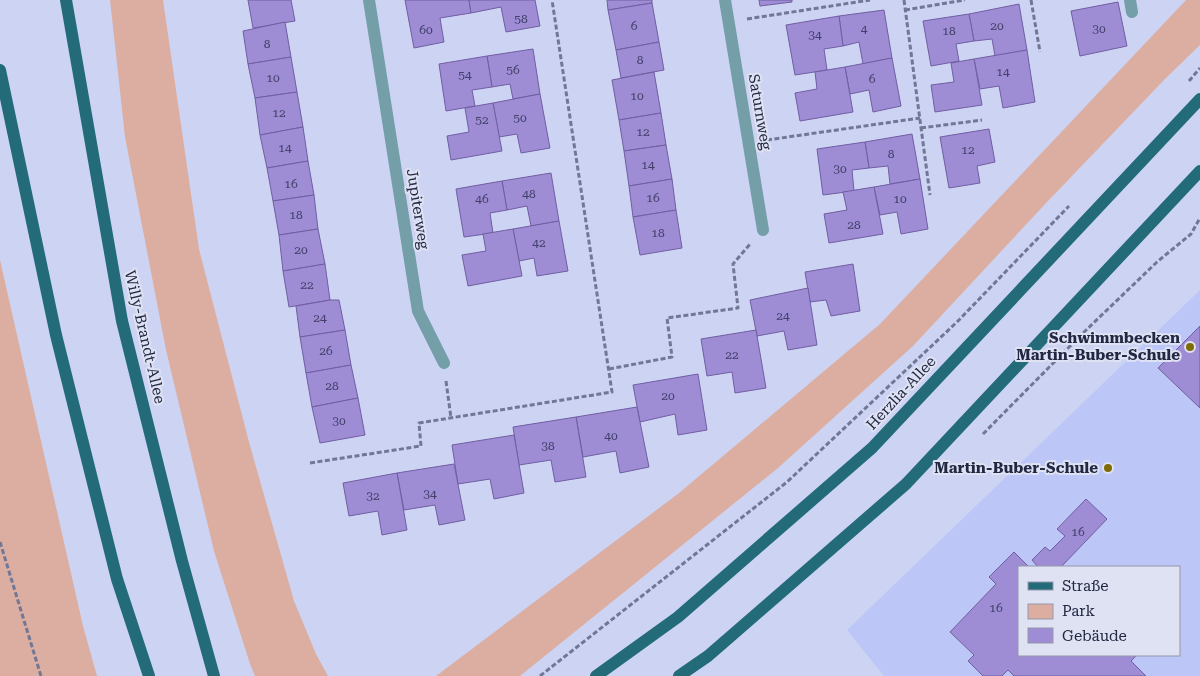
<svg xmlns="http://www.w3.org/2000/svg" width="1200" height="676" font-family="'Roboto Serif',serif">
<rect width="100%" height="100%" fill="#cdd4f3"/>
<path fill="#bcc7f8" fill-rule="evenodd" d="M1200 290V676H884L847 630ZM1019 567H1179V655H1019Z"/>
<g fill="#dcaea2">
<path d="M110 0H163L199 249 249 442 294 601 316 654 328 676H255L250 664 214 551 166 350 125 137Z"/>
<path d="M1186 0H1200V45L1165 79 1048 201 913 346 778 468 520 676H436L679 493 880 324Z"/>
<path d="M0 260 83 626 97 676H0Z"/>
</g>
<g fill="#9e8cd5" stroke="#705ea2">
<path d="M248 0H291L295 21 253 28Z"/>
<path d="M405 0H469L471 13 440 18 444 42 414 48Z"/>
<path d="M469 0H535L540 26 506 32 501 7 471 13Z"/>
<path d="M607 0H652V3L608 10Z"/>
<path d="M759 0H792V2L760 6Z"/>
<path d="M1118 2 1127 46 1080 56 1071 11Z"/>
<path d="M652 3 659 42 616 50 608 10Z"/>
<path d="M1019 4 1027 50 995 56 992 39 974 41 969 14Z"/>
<path d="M884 10 892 58 863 64 859 42 843 46 839 16Z"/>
<path d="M969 14 974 41 956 44 959 61 931 66 923 21Z"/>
<path d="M839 16 843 46 824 49 827 70 795 75 786 25Z"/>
<path d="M285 22 291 57 248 64 243 31Z"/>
<path d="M659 42 664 70 621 78 616 50Z"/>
<path d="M533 49 540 94 513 99 510 84 492 87 487 56Z"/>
<path d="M1027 50 1035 102 1003 108 999 86 980 89 974 59Z"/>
<path d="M487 56 492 87 472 90 475 106 446 111 439 64Z"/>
<path d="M291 57 297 92 255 98 248 64Z"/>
<path d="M892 58 901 106 873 112 869 90 850 94 845 67Z"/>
<path d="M974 59 982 105 935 112 931 85 954 82 951 63Z"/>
<path d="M845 67 853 112 800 121 795 93 817 89 815 72Z"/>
<path d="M654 72 661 113 619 120 612 80Z"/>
<path d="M297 92 303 127 260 135 255 98Z"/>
<path d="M540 94 550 148 521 153 517 134 499 137 493 103Z"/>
<path d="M493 103 502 151 451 160 447 136 469 132 465 108Z"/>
<path d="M661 113 666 145 624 151 619 120Z"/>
<path d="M303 127 308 161 267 168 260 135Z"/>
<path d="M989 129 995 162 977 166 980 183 949 188 940 137Z"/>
<path d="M912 134 920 179 890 184 888 166 869 168 865 142Z"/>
<path d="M865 142 869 168 852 170 854 191 823 195 817 149Z"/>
<path d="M666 145 672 179 629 186 624 151Z"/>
<path d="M308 161 314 195 273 201 267 168Z"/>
<path d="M551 173 559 221 531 226 527 206 507 210 502 181Z"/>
<path d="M672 179 676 210 633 217 629 186Z"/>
<path d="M920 179 928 229 901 234 897 212 880 215 874 187Z"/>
<path d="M502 181 507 210 490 213 493 233 464 237 456 189Z"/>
<path d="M874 187 883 234 829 243 824 214 847 210 843 192Z"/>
<path d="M314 195 318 229 279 235 273 201Z"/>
<path d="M676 210 682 248 640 255 633 217Z"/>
<path d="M559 221 568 271 537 276 534 258 519 261 513 229Z"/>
<path d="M318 229 325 264 283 271 279 235Z"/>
<path d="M513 229 522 276 468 286 462 255 486 251 483 234Z"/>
<path d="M325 264 330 300 289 307 283 271Z"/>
<path d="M853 264 860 311 831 316 826 300 810 302 805 272Z"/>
<path d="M808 288 817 345 788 350 784 331 757 336 750 300Z"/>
<path d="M330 300H339L345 330 300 337 296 306Z"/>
<path d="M1200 326V408L1158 368Z"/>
<path d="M345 330 351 365 306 373 300 337Z"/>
<path d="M756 330 766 388 735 393 732 372 707 376 701 339Z"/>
<path d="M351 365 358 398 312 407 306 373Z"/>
<path d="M698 374 707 430 678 435 675 414 640 422 633 385Z"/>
<path d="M358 398 365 435 320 443 312 407Z"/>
<path d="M637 407 649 467 620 473 616 451 583 457 576 417Z"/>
<path d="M576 417 586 477 555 482 551 460 519 465 513 427Z"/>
<path d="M514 435 524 493 494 499 490 479 458 484 452 445Z"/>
<path d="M454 464 465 520 439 525 435 505 404 510 397 473Z"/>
<path d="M397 473 407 530 382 535 378 511 349 516 343 483Z"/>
<path d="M1086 499 1107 519 1061 567H1038L1032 560 1045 547 1050 551 1065 536 1057 529Z"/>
<path d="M1014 552 1029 567H1019V655H1137L1131 661 1146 676H1014L1008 670 1002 676H983L968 661 974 655 950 632 996 584 989 577Z"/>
</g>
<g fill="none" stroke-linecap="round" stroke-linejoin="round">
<g stroke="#717795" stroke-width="3" stroke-dasharray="5 2.5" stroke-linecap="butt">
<path d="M904 0 930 195"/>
<path d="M1031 0 1040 52"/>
<path d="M905 10 965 0"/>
<path d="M747 19 870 0"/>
<path d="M1189 81 1200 68"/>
<path d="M921 128 982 120"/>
<path d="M767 140 920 118"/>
<path d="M609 369 672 357 667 318 738 308 733 264 751 243"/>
<path d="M446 381 451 418"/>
<path d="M983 434 1083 333 1157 262 1191 234 1200 218"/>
<path d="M310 463 421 446 419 423 612 392 552 0"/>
<path d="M0 542 41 676"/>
<path d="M540 676 787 482 957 322 1069 206"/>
</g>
<path stroke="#749ea8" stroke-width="12" d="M1130 0 1132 12"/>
<g stroke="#749ea8" stroke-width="12">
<path d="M369 0 418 311 444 363"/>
<path d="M725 0 763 230"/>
</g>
<g stroke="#246b7a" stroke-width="12">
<path d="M66 0 122 321 182 561 214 676"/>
<path d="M0 70 56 335 117 579 149 676"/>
<path d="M596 676 678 617 872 448 1200 99"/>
<path d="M679 676 708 656 906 484 1200 171"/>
</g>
</g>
<g fill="#806a03" stroke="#dee2f2" stroke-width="2">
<circle cx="1190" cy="347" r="5"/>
<circle cx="1108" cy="468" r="5"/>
</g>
<g text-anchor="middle" stroke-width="4" stroke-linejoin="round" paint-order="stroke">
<g font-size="12" fill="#414068">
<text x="521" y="23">58</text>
<text x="634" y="30">6</text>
<text x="997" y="30">20</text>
<text x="864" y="33">4</text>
<text x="1099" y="33">30</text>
<text x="426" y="34">60</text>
<text x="949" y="35">18</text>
<text x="815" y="39">34</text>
<text x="267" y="48">8</text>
<text x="640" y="64">8</text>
<text x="513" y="74">56</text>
<text x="1003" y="76">14</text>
<text x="465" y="79">54</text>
<text x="273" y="82">10</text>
<text x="872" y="83">6</text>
<text x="637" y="100">10</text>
<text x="279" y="117">12</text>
<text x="520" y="122">50</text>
<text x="482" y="124">52</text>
<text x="643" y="136">12</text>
<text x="285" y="152">14</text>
<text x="968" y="154">12</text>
<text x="891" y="158">8</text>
<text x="648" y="169">14</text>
<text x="840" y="173">30</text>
<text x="291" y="188">16</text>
<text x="529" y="198">48</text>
<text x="653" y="202">16</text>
<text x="482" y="203">46</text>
<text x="900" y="203">10</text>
<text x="296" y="219">18</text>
<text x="854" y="229">28</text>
<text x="658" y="237">18</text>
<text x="539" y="247">42</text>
<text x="301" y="254">20</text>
<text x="307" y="289">22</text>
<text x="783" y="320">24</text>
<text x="320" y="322">24</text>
<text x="326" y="355">26</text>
<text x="732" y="359">22</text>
<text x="332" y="390">28</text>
<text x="668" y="400">20</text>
<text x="339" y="425">30</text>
<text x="611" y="440">40</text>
<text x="548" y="450">38</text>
<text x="430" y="498">34</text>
<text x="373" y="500">32</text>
<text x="1078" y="536">16</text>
<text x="996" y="612">16</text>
</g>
<g font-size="15" fill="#222744" stroke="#dee2f2">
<text transform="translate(760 112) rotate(80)" y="5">Saturnweg</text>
<text transform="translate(418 209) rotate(81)" y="5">Jupiterweg</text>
<text transform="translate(145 337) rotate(77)" y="5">Willy-Brandt-Allee</text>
<text transform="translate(901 393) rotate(-47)" y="5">Herzlia-Allee</text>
</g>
<g font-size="15" font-weight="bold" fill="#222744" stroke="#dee2f2" text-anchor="end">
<text x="1180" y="343">Schwimmbecken<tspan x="1180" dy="17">Martin-Buber-Schule</tspan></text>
<text x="1098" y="473">Martin-Buber-Schule</text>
</g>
</g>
<rect x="1018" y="566" width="162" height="90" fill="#dee2f2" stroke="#9397ac"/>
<rect x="1028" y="582" width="25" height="8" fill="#246b7a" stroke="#9397ac"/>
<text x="1062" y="591" font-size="15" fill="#222744">Straße</text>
<rect x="1028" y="604" width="25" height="15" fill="#dcaea2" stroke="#9397ac"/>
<text x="1062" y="616" font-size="15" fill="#222744">Park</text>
<rect x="1028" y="628" width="25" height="15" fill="#9e8cd5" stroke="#9397ac"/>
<text x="1062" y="641" font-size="15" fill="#222744">Gebäude</text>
</svg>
